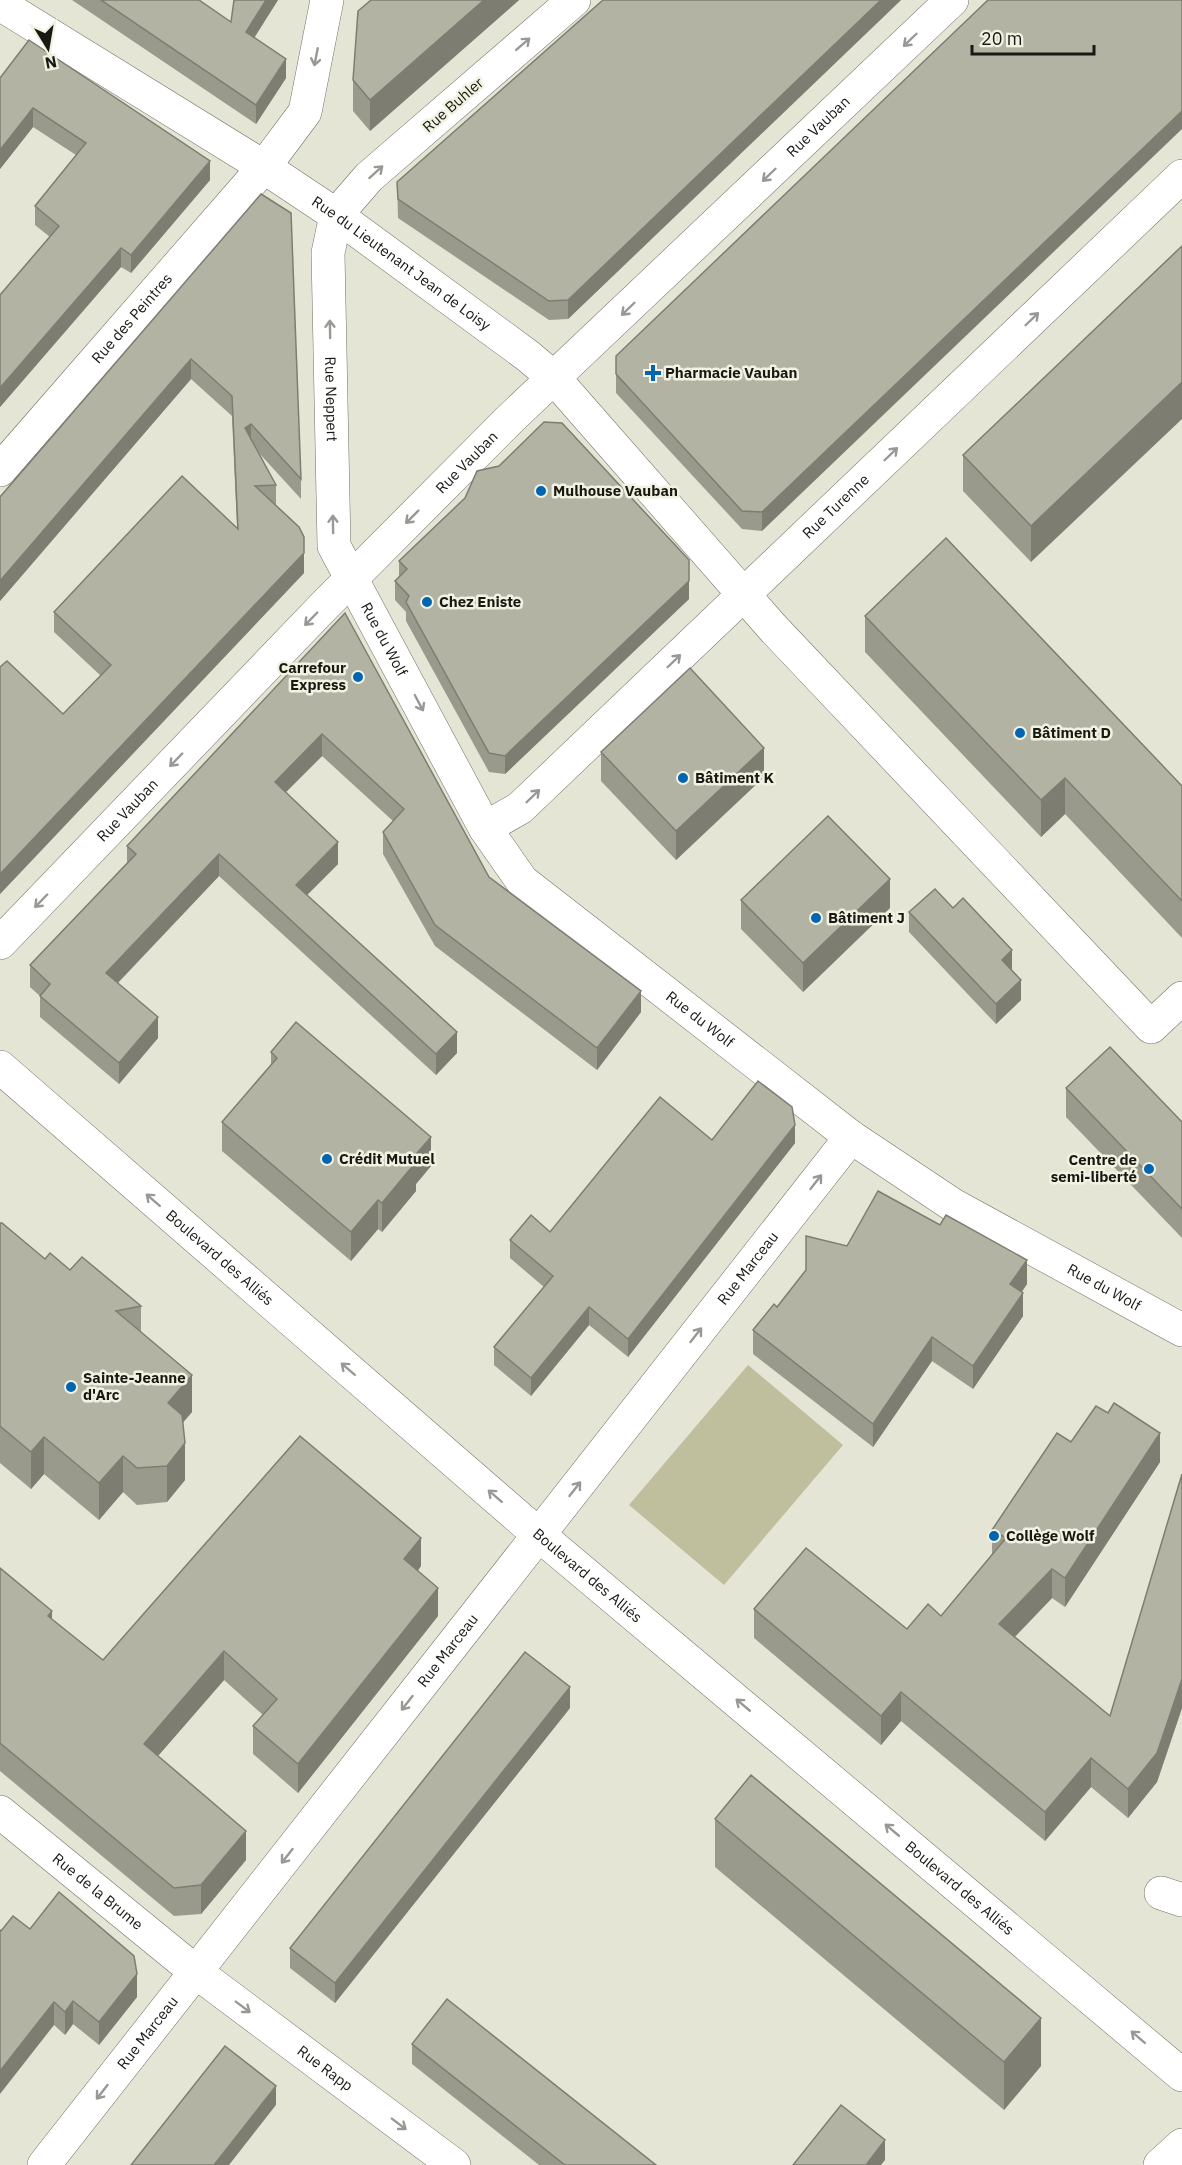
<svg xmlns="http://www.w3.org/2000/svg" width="1182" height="2165" font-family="'IBM Plex Sans',sans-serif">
<rect width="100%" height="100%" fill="#e5e5d5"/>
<path fill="#bfbe9d" d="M748 1365 843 1445 724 1585 629 1505Z"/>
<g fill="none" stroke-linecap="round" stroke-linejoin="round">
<g stroke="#727264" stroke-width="34">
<g id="minor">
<path id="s1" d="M574 0 369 177 336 215 328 253 334 546 485 828 522 881 851 1137 953 1205 1182 1330"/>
<path id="s2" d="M0 4 264 167 336 215 528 356 554 378 773 628 1151 1027 1182 998"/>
<path id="s3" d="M0 470 264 167 305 112 327 0"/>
<path id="s4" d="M485 828 520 808 1182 176"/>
<path id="s5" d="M0 1812 196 1972 454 2165"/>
<path d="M1161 1893 1182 1900"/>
<path id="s6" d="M44 2165 851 1137"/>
<path d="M1160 2165 1182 2145"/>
</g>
</g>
<g stroke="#727264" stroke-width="34">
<g id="major">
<path id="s7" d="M0 943 323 607 509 420 952 0"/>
<path id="s8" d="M0 1067 539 1535 1182 2075"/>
</g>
</g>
<use href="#minor" stroke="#fff" stroke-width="33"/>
<use href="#major" stroke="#fff" stroke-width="33"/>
</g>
<g fill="#9a9a8c">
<path d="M72 0H199L231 22 234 0H278L254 37 286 78 256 124Z"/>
<path d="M371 0H519L370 131 353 111V80Z"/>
<path d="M603 0H901L568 319 549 320 398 218 397 182Z"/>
<path d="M988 0 762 531 742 529 616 393V374Z"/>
<path d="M0 78 210 180 131 273 121 267 0 407V295L50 237 35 225V206L76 155 33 127 0 169Z"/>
<path d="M261 194 301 479V499L259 453 276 485V505H275L304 573 0 894V667L63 714 101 676 54 632V612L237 528 232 416 191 379 0 601V497Z"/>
<path d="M1182 246 1031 562 963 491V455Z"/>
<path d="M399 561 689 599 505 774 489 772 406 621V612L395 600V581L399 577Z"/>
<path d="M345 613 489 877 641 1012 597 1070 435 946 383 854V832L393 821 322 756 286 792 338 864 307 895 457 1053 436 1075 219 876 118 983 158 1038 119 1084 40 1017V996L30 987V965L127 863V846Z"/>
<path d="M865 616 1182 786V938L1065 814 1041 837 865 652Z"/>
<path d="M601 752 764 777 676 860 601 781Z"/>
<path d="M741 900 890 908 803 992 741 929Z"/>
<path d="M909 912 1012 970 1021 1000 996 1024 909 932Z"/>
<path d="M271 1052 431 1166 416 1184V1191L382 1232 378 1229 351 1261 222 1151V1122L271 1065Z"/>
<path d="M1066 1088 1182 1122V1238L1066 1117Z"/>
<path d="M712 1140 795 1143 628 1357 589 1325 531 1396 494 1365V1347L544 1287 510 1258V1240L550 1232Z"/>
<path d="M0 1223 45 1259 70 1270 141 1306V1332L192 1412 183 1422 185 1480 167 1502 137 1505 123 1492 99 1520 44 1474 31 1489 0 1463Z"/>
<path d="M847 1246 1027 1284 1022 1292 1023 1316 973 1389 932 1361 873 1447 753 1354V1330L777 1307Z"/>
<path d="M1071 1442 1160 1462 1065 1607 1052 1598 1015 1637 1110 1716 1182 1474V1708L1157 1782 1128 1818 1091 1787 1045 1841 901 1721 881 1745 754 1638V1609L907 1629 941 1616 992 1554V1530Z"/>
<path d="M421 1566 418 1571 438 1616 298 1793 253 1754V1726L263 1715 224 1680 158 1756 246 1860 201 1914 174 1916 0 1771V1568L52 1620 103 1660Z"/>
<path d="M570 1708 335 2003 290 1968V1948Z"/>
<path d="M715 1819 1041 2066 1004 2110 715 1867Z"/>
<path d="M30 1929 137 1997 99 2045 73 2024 65 2035 54 2025 1 1931Z"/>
<path d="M412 2044 656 2165H539L412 2064Z"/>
</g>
<g fill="#7d7d72">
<path d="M266 0H278L246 51V32Z"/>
<path d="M484 0H519L370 131V100Z"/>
<path d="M881 0H901L568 319V300Z"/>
<path d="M286 59V78L256 124V105Z"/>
<path d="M33 108V127L0 169V150Z"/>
<path d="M1182 111V129L762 531V512Z"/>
<path d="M210 161V180L131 273V255Z"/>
<path d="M121 248V267L0 407V388Z"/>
<path d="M191 359V379L0 601V581Z"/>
<path d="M1182 382V419L1031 562V526Z"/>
<path d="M251 424V444L245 428Z"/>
<path d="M304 553V573L0 894V874Z"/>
<path d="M689 581V599L505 774V756Z"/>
<path d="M322 734V756L275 803V782Z"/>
<path d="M764 748V777L676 860V831Z"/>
<path d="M1065 778V814L1041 837V800Z"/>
<path d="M338 842V864L296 906V885Z"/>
<path d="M219 854V876L106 995V973Z"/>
<path d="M890 879V908L803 992V963Z"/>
<path d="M1012 950V971L1002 960Z"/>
<path d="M1021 980V1000L996 1024V1004Z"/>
<path d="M641 991V1012L597 1070V1048Z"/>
<path d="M158 1017V1038L119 1084V1063Z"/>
<path d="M457 1032V1053L436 1075V1054Z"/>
<path d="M795 1125V1143L628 1357V1339Z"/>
<path d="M431 1137V1166L416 1184V1191L382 1232V1203L412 1159Z"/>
<path d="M378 1200V1229L351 1261V1232Z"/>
<path d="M1027 1260V1284L1010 1307V1284Z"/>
<path d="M1023 1293V1316L973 1389V1366Z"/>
<path d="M589 1307V1325L531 1396V1378Z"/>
<path d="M932 1337V1361L873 1447V1424Z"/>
<path d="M192 1375V1412L168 1440V1403Z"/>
<path d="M1160 1433V1462L1065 1607V1578Z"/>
<path d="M44 1437V1474L31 1489V1452Z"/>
<path d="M185 1443V1480L167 1502V1466Z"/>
<path d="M123 1456V1492L99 1520V1483Z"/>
<path d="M421 1538V1566L404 1587V1559Z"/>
<path d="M1052 1569V1598L999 1653V1624Z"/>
<path d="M438 1588V1616L298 1793V1764Z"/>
<path d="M52 1611V1640L48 1616Z"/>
<path d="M224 1651V1680L144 1772V1744Z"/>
<path d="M1182 1679V1708L1157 1782 1128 1818V1789Z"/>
<path d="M570 1687V1708L335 2003V1983Z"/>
<path d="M901 1692V1721L881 1745V1716Z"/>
<path d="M1091 1758V1787L1045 1841V1812Z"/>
<path d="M246 1831V1860L201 1914V1885Z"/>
<path d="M137 1974V1997L99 2045V2022Z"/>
<path d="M73 2001V2024L65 2035V2012Z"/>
<path d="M54 2002V2025L0 2094V2071Z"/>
<path d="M1041 2018V2066L1004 2110V2062Z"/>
<path d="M276 2086V2105L229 2165H214Z"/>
<path d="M885 2140V2160L881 2165H866Z"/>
</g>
<g fill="#b3b3a3" stroke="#7d7d72" stroke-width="1.5">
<path d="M101 0H199L231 22 234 0H266L246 32 286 59 256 105Z"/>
<path d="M371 0H484L370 100 353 80 358 11Z"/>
<path d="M603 0H881L568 300 549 301 398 199 397 182Z"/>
<path d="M988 0H1182V111L762 512 742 511 616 374V356Z"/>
<path d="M29 40 210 161 131 255 121 248 0 388V295L59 226 35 206 86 143 33 108 0 150V78Z"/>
<path d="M261 194 291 213 301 479 251 424 245 428 276 485 255 486 299 527 304 537V553L0 874V667L7 661 63 714 111 665 54 612 182 476 238 529 232 396 191 359 0 581V497Z"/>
<path d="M1182 246V382L1031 526 963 455Z"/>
<path d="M544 422 562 423 689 560V581L505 756 489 753 406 602 409 596 395 581 407 569 399 561 465 498 477 471 499 466Z"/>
<path d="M946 538 1182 786V901L1065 778 1041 800 865 616Z"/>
<path d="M345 613 489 877 641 991 597 1048 435 925 383 832 404 809 322 734 275 782 338 842 296 885 457 1032 436 1054 219 854 106 973 158 1017 119 1063 40 996 50 984 30 965 136 854 127 846Z"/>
<path d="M690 668 764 748 676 831 601 752Z"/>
<path d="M828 816 890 879 803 963 741 900Z"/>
<path d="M935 889 953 908 963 898 1012 950 1002 960 1021 980 996 1004 909 912Z"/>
<path d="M296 1022 431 1137 412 1159 416 1162 382 1203 378 1200 351 1232 222 1122 277 1058 271 1052Z"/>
<path d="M1110 1047 1182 1122V1209L1066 1088Z"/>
<path d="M758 1081 792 1107 795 1125 628 1339 589 1307 531 1378 494 1347 553 1276 510 1240 531 1215 550 1232 660 1097 712 1140Z"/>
<path d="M878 1191 940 1225 946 1215 1027 1260 1010 1284 1023 1293 973 1366 932 1337 873 1424 753 1330 774 1304 777 1307 806 1270V1236L847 1246Z"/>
<path d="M0 1223H2L45 1259 50 1253 70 1270 82 1257 141 1306 116 1311 192 1375 168 1403 182 1415 185 1443 167 1466 137 1468 123 1456 99 1483 44 1437 31 1452 0 1426Z"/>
<path d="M1114 1403 1160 1433 1065 1578 1052 1569 999 1624 1110 1716 1182 1474V1679L1157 1753 1128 1789 1091 1758 1045 1812 901 1692 881 1716 754 1609 806 1548 907 1629 928 1604 941 1616 1006 1538 992 1530 1057 1433 1071 1442 1096 1406 1108 1413Z"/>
<path d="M300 1436 421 1538 404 1559 438 1588 298 1764 253 1726 277 1699 224 1651 144 1744 246 1831 201 1885 174 1888 0 1743V1568L52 1611 48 1616 103 1660Z"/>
<path d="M525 1652 570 1687 335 1983 290 1948Z"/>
<path d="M751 1775 1041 2018 1004 2062 715 1819Z"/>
<path d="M59 1892 134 1956 137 1974 99 2022 73 2001 65 2012 54 2002 0 2071V1930L1 1931 13 1916 30 1929Z"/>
<path d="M447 1999 656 2165H565L412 2044Z"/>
<path d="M225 2046 276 2086 214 2165H131Z"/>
<path d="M841 2105 885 2140 866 2165H793Z"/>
</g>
<defs><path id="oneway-shaft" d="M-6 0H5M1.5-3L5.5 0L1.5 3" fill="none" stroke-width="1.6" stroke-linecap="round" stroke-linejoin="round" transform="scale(1.5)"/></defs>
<g stroke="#989895">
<use href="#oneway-shaft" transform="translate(910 40) rotate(136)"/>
<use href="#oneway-shaft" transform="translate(523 44) rotate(-41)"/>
<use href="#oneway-shaft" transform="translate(316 57) rotate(101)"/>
<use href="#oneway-shaft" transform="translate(376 172) rotate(-42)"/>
<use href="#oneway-shaft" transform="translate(769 175) rotate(136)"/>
<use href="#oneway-shaft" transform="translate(628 309) rotate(136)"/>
<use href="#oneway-shaft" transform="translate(1032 319) rotate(-44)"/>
<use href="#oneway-shaft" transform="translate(330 329) rotate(-91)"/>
<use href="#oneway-shaft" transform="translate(891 454) rotate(-44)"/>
<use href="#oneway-shaft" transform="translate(412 517) rotate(135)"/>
<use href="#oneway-shaft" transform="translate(333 524) rotate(-91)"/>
<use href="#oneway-shaft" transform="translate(311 619) rotate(134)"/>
<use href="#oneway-shaft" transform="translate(674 661) rotate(-44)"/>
<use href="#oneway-shaft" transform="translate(419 703) rotate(62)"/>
<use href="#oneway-shaft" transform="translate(176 760) rotate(134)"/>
<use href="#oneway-shaft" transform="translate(533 796) rotate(-44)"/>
<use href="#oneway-shaft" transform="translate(41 901) rotate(134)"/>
<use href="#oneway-shaft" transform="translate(816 1182) rotate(-52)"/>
<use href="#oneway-shaft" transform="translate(153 1200) rotate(-139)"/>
<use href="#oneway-shaft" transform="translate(696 1335) rotate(-52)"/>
<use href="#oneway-shaft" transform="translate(348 1369) rotate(-139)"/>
<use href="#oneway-shaft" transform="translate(575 1489) rotate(-52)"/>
<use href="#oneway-shaft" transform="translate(495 1496) rotate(-139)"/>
<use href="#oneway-shaft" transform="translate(407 1703) rotate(128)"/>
<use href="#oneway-shaft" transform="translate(743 1705) rotate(-140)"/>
<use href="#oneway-shaft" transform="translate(892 1830) rotate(-140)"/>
<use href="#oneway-shaft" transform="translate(287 1856) rotate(128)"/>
<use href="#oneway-shaft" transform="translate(243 2007) rotate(37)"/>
<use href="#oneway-shaft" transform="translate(1138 2037) rotate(-139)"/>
<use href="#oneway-shaft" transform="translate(102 2092) rotate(128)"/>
<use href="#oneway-shaft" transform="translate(399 2124) rotate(37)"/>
</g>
<g fill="#0265b1" stroke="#f2f2e2" stroke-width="2">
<path d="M650 364h6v6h6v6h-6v6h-6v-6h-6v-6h6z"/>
<circle cx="541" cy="491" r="6"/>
<circle cx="427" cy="602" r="6"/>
<circle cx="358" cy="677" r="6"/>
<circle cx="1020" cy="733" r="6"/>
<circle cx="683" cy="778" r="6"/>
<circle cx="816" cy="918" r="6"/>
<circle cx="327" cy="1159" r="6"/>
<circle cx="1149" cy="1169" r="6"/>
<circle cx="71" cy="1387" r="6"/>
<circle cx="994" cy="1536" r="6"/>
</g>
<g text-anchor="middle" stroke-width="5" stroke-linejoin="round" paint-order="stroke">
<g font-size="15" fill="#191914" stroke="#f2f2e2">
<text transform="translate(453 105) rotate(-41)" y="5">Rue Buhler</text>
<text dy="5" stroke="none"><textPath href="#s7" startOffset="1156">Rue Vauban</textPath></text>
<text dy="5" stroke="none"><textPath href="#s2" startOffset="478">Rue du Lieutenant Jean de Loisy</textPath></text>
<text dy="5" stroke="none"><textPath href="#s3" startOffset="201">Rue des Peintres</textPath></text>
<text dy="5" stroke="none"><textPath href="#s1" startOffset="506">Rue Neppert</textPath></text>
<text dy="5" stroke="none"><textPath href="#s7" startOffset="670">Rue Vauban</textPath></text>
<text dy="5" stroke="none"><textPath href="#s4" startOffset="477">Rue Turenne</textPath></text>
<text dy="5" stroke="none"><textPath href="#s1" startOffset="759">Rue du Wolf</textPath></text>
<text dy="5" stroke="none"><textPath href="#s7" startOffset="184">Rue Vauban</textPath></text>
<text dy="5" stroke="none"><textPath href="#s1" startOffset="1263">Rue du Wolf</textPath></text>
<text dy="5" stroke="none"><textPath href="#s8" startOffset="291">Boulevard des Alliés</textPath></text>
<text dy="5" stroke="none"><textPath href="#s6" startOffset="1140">Rue Marceau</textPath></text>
<text dy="5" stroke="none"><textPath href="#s1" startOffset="1749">Rue du Wolf</textPath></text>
<text dy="5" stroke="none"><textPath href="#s8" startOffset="777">Boulevard des Alliés</textPath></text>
<text dy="5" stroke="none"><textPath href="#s6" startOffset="654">Rue Marceau</textPath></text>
<text dy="5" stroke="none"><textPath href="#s8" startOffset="1263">Boulevard des Alliés</textPath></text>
<text dy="5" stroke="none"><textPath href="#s5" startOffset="126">Rue de la Brume</textPath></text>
<text dy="5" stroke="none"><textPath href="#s6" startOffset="168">Rue Marceau</textPath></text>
<text dy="5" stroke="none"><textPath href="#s5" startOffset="414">Rue Rapp</textPath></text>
</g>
<g font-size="15" font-weight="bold" fill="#191914" stroke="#f2f2e2" text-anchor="start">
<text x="665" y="378">Pharmacie Vauban</text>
<text x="553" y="496">Mulhouse Vauban</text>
<text x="439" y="607">Chez Eniste</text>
<text x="346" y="673" text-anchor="end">Carrefour<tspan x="346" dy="17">Express</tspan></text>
<text x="1032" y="738">Bâtiment D</text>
<text x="695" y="783">Bâtiment K</text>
<text x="828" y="923">Bâtiment J</text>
<text x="339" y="1164">Crédit Mutuel</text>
<text x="1137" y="1165" text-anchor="end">Centre de<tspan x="1137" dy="17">semi-liberté</tspan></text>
<text x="83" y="1383">Sainte-Jeanne<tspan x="83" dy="17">d'Arc</tspan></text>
<text x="1006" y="1541">Collège Wolf</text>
</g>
</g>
<g transform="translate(48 48) rotate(169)" stroke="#f2f2e2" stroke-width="4.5" paint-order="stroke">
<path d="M0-4.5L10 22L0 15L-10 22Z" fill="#191914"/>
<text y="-9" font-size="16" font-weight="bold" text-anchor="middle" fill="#191914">N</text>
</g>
<path d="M972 45v9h122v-9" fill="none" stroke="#191914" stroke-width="3"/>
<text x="981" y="45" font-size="18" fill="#191914" stroke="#f2f2e2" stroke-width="4.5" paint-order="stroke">20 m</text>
</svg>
